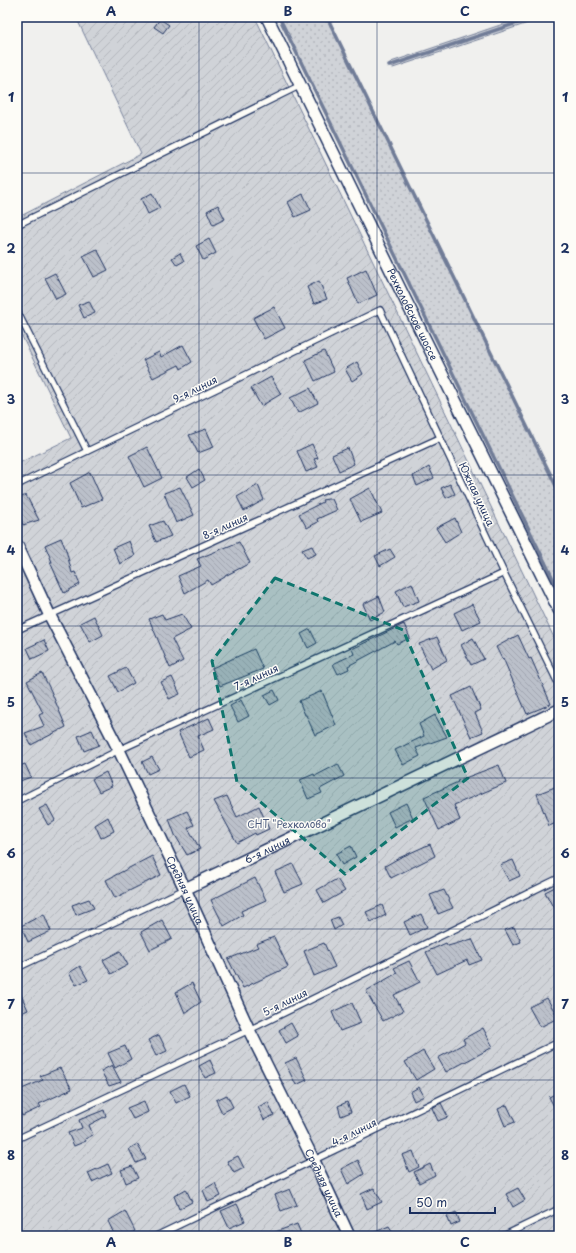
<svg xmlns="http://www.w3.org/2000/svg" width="576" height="1253" font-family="'Playpen Sans',sans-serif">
<defs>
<pattern id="grass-dots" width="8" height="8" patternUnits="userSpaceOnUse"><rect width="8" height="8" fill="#d0d3d8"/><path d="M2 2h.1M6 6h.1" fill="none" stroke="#b2b5bc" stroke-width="1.8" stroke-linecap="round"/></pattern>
<pattern id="garden-furrows" width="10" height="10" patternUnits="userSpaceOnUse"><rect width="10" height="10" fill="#d0d3d8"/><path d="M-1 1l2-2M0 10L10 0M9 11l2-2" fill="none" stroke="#b2b5bc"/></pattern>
<pattern id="building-back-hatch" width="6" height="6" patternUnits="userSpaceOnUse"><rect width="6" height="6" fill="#bbc0ca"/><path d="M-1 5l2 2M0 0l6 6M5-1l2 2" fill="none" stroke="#a0a5b0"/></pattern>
</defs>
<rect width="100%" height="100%" fill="#f0f0ee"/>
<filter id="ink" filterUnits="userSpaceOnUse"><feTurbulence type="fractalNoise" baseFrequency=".025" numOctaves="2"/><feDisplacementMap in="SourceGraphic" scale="8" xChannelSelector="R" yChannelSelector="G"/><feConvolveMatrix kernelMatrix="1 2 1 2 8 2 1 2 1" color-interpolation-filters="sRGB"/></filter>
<g filter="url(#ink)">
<g fill="url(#grass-dots)" stroke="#76819b">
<path d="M279 17H327L559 492V591Z"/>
<path d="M524 17H546L393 68 389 66 391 62Z"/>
</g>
<path fill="url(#garden-furrows)" stroke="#76819b" d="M76 17H255L559 648V1236H17V464L71 438 17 326V218L141 154Z"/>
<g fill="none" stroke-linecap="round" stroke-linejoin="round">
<g stroke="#6f7b97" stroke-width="3.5">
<path d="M279 17 559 591"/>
<path d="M327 17 559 492"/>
<path d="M389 66 535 17"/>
</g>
</g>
<g fill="url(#building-back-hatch)" stroke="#1b2f5e">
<path d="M160 19 169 25 163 33 154 27Z"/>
<path d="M152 193 160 208 148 214 141 199Z"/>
<path d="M303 194 311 210 295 217 288 202Z"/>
<path d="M218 205 225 219 213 225 207 211Z"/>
<path d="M209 239 216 253 203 260 196 246Z"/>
<path d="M97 249 108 270 94 277 83 256Z"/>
<path d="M180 253 184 261 177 265 172 258Z"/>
<path d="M366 269 377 295 358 304 347 278Z"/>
<path d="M55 273 66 294 56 299 45 278Z"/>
<path d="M319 281 327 299 314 304 307 287Z"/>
<path d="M89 301 95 313 84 318 78 305Z"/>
<path d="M274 307 285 328 264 339 253 318Z"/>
<path d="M183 345 192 362 181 369 179 365 153 378 143 360 159 352 161 357Z"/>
<path d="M324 351 334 372 315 381 305 360Z"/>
<path d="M357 362 363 374 352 381 345 369Z"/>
<path d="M271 377 281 394 261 406 251 388Z"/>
<path d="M310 388 318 403 298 413 290 398Z"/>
<path d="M206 429 214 447 198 453 189 435Z"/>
<path d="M312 444 318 458 314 459 318 467 306 472 297 451Z"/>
<path d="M147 447 162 478 144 487 129 456Z"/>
<path d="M348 448 354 464 339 471 332 455Z"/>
<path d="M429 467 434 478 417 486 413 476Z"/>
<path d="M199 469 205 480 193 487 187 477Z"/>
<path d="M90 472 102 499 81 508 70 483Z"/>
<path d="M450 484 455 494 446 498 441 488Z"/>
<path d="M258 485 264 500 244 511 237 497Z"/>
<path d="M180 487 194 515 176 523 164 493Z"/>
<path d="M370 488 382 513 361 522 350 499Z"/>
<path d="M26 495 39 520 23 525 17 511V499Z"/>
<path d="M328 499H332L337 510 317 519 318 522 307 528 299 514 323 502 322 500Z"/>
<path d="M455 518 461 532 445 542 436 528Z"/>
<path d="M163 521 171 536 156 542 149 526Z"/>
<path d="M61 538 66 550 72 573 75 572 80 584 64 593 50 562H52L45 545Z"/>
<path d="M129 541 135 556 120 564 113 548Z"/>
<path d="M239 542 250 563 225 576V577L211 585 208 580 185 593 178 576 201 566 197 559Z"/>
<path d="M312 546 316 554 307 558 302 550Z"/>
<path d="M390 549 395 557 380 566 375 556Z"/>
<path d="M412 583 419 601 403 607 396 591Z"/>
<path d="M379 596 385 612 370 620 363 604Z"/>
<path d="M472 604 481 621 462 630 454 613Z"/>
<path d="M162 614 165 620 182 614 191 629 172 639 183 661 170 668 149 619Z"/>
<path d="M94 616 103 635 90 642 80 623Z"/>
<path d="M404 624 410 638 397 644 395 641 348 666 349 669 338 674 333 664 354 654 352 649Z"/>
<path d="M310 629 317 643 308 648 301 634Z"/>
<path d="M518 635 529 659 531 658 551 704 527 714 503 658 502 659 496 647Z"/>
<path d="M437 637 447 660 431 669 419 644Z"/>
<path d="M473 638 484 659 471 665 461 645Z"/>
<path d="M44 640 49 651 32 659 27 648Z"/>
<path d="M254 649 263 669 220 686 212 668Z"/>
<path d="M126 668 134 683 118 692 110 676Z"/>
<path d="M42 673 51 691 66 727 31 745 25 733 44 726 39 715 43 713 27 681Z"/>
<path d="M172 677 180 694 169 699 161 682Z"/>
<path d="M471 687 481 710 475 713 483 732 471 737 452 696Z"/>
<path d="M274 690 279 700 270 705 264 695Z"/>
<path d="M322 691 336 725 315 735 306 715H305L299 701Z"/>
<path d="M241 700 249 716 238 722 230 706Z"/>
<path d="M435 715 447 737 416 748 420 756 403 765 395 750 424 736 419 724Z"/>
<path d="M209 718 214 729 198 736 204 750 189 757 178 732Z"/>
<path d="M92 730 99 745 84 751 78 736Z"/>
<path d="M152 757 159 769 148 774 142 762Z"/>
<path d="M25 764 31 777 17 782V767Z"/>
<path d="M338 764 344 776 320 789 322 793 308 799 300 780 314 774 315 776Z"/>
<path d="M499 765 506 783 454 805 460 820 439 830 424 797 458 782 457 781Z"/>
<path d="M106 772 112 786 99 792 92 779Z"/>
<path d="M555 787 559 798V822L549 826 537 794Z"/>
<path d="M227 796 237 817 259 806 269 829 256 835 255 833 237 843 214 801Z"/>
<path d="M406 803 413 818 395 827 388 812Z"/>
<path d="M47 805 55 820 48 825 39 809Z"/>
<path d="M187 811 194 825 188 828 200 849 187 855 175 835 169 819Z"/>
<path d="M108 817 114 831 101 838 95 825Z"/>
<path d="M430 844 435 856 391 878 385 866 399 858Z"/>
<path d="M351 846 356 857 342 865 336 854Z"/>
<path d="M152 856 161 875 115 898 106 880Z"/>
<path d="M513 860 520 876 509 881 500 865Z"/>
<path d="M293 864 303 884 284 892 275 872Z"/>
<path d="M255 878 266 900 241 911 243 915 224 926 211 900Z"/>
<path d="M337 879 345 891 324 903 317 890Z"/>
<path d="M559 885V904L553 907 545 892Z"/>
<path d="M444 890 453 908 438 914 430 895Z"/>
<path d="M89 899 94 908 76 915 72 905Z"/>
<path d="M382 905 386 915 371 922 366 912Z"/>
<path d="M44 914 51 931 28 942 21 926Z"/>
<path d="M421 914 427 927 410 935 404 922Z"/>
<path d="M338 917 342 925 334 930 330 920Z"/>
<path d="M162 920 172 939 150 950 141 932Z"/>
<path d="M514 927 521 942 513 945 505 930Z"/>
<path d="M274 937 288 967 243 988 228 959 258 947 256 944Z"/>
<path d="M472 939 482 960 469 965 467 960 437 974 426 952 446 943 448 946Z"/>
<path d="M324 943 335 967 314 976 304 951Z"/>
<path d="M120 951 128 965 111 974 103 960Z"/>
<path d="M409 961 420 982 394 995 403 1011 383 1021 366 991 397 973 394 968Z"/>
<path d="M80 966 88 980 76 985 69 973Z"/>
<path d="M192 983 201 1002 185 1013 176 992Z"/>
<path d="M17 986 28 1010 17 1015Z"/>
<path d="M547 998 558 1018 540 1027 529 1007Z"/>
<path d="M352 1003 361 1023 340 1031 332 1012Z"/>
<path d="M291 1023 298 1036 286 1043 279 1030Z"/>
<path d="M483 1028 493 1047 446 1072 438 1058 465 1043 463 1039Z"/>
<path d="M159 1035 167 1051 156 1056 148 1040Z"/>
<path d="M125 1046 131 1059 115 1068 108 1053Z"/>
<path d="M423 1051 434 1069 416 1080 405 1062Z"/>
<path d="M296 1058 307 1080 296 1085 285 1063Z"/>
<path d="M210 1060 216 1073 205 1078 199 1066Z"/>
<path d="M112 1065 121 1082 109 1086 101 1071Z"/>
<path d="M60 1068 72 1089 39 1104 41 1107 22 1116 17 1107V1091L43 1080 40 1076Z"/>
<path d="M184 1084 190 1096 176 1103 170 1091Z"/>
<path d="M419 1087 424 1096 414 1101 410 1092Z"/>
<path d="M559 1092V1116L549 1097Z"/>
<path d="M227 1095 233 1107 222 1113 216 1100Z"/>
<path d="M144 1101 148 1112 133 1119 127 1108Z"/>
<path d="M268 1102 274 1115 264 1120 258 1107Z"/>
<path d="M347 1102 351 1112 341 1116 338 1106Z"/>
<path d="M441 1103 448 1117 438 1121 432 1108Z"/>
<path d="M507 1105 515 1122 505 1126 498 1109Z"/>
<path d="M104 1110 106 1116 89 1125 93 1135 85 1139 86 1141 74 1146 68 1133 82 1128 79 1120Z"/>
<path d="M137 1144 146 1159 136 1163 129 1149Z"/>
<path d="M413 1151 419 1167 409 1172 402 1155Z"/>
<path d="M238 1156 244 1168 234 1173 227 1161Z"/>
<path d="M358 1160 364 1174 348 1184 341 1169Z"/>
<path d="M108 1164 112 1173 92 1182 88 1173Z"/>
<path d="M430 1164 435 1175 419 1183 414 1172Z"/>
<path d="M132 1166 138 1178 126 1183 121 1170Z"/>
<path d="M215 1183 221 1196 208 1202 203 1190Z"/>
<path d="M374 1188 382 1202 367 1209 361 1194Z"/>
<path d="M518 1188 525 1200 513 1207 506 1194Z"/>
<path d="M186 1189 192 1202 179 1209 174 1196Z"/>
<path d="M290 1189 297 1205 281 1211 275 1195Z"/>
<path d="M237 1204 245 1221 229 1228 221 1211Z"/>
<path d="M125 1211 135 1231 127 1236H115L108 1221Z"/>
<path d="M456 1212 460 1222 451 1226 447 1216Z"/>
<path d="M297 1224 302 1236H267V1235Z"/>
<path d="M389 1226 395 1236H366Z"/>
</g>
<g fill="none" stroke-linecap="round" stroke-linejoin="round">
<g stroke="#1b2f5e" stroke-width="8">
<g id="lane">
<path d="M17 225 301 85"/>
<path d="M17 311 87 451"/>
<path d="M17 485 380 310 504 573 559 685"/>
<path d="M17 630 440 438"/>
<path d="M17 801 119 750 504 573"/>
<path d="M17 968 185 889"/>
<path d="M17 1139 249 1030 559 878"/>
<path d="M156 1236 559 1042"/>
<path d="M503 1236 559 1209"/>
</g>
</g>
<g stroke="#1b2f5e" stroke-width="14">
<g id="street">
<path id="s1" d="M267 17 403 295 559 610"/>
<path id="s2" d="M17 545 49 614 119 750 185 889 249 1030 314 1161 349 1236"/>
<path id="s3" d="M185 889 559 710"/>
</g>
</g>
<use href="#lane" stroke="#fdfcf7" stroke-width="5.5"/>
<use href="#street" stroke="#fdfcf7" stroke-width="11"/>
</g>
</g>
<path fill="#0f766e" fill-opacity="0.2" stroke="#0f766e" stroke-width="3" stroke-dasharray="8 5" stroke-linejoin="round" d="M275 578 403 630 468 778 345 874 237 782 212 661Z"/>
<path fill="none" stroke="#1b2f5e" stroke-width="1" stroke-opacity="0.55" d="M199 17V1236M377 17V1236M17 173H559M17 324H559M17 475H559M17 626H559M17 778H559M17 929H559M17 1080H559"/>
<g text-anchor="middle" stroke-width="3" stroke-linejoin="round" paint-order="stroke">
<g font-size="10" fill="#1b2f5e" stroke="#fdfcf7">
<text dy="4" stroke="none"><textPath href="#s1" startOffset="331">Рехколовское шоссе</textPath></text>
<text transform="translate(195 389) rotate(-26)" y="4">9-я линия</text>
<text transform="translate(477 494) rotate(65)" y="4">Южная улица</text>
<text transform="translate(225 526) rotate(-24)" y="4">8-я линия</text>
<text transform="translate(256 677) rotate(-25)" y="4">7-я линия</text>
<text dy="4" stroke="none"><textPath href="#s3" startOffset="91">6-я линия</textPath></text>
<text dy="4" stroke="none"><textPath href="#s2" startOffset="384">Средняя улица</textPath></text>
<text transform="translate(285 1002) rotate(-26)" y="4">5-я линия</text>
<text transform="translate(354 1132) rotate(-26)" y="4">4-я линия</text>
<text dy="4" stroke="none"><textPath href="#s2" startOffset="708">Средняя улица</textPath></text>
</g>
<g font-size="10" fill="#48587c" stroke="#fdfcf7">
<text x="289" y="828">СНТ "Рехколово"</text>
</g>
</g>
<rect width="576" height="1253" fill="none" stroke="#fdfcf7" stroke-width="44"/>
<path d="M410 1207v6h85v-6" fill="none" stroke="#1b2f5e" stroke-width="2"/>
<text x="416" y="1207" font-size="12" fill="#1b2f5e" stroke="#fdfcf7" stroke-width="3" paint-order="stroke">50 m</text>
<rect x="22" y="22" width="532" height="1209" fill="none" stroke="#1b2f5e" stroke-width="1.5"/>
<g font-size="13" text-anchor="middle" font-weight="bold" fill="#1b2f5e">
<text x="111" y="16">A</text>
<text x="288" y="16">B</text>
<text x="465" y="16">C</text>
<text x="11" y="102">1</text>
<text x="565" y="102">1</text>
<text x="11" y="253">2</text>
<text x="565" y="253">2</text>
<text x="11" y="404">3</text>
<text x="565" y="404">3</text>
<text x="11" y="555">4</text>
<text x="565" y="555">4</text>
<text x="11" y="707">5</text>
<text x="565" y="707">5</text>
<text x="11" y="858">6</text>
<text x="565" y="858">6</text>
<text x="11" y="1009">7</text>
<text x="565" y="1009">7</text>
<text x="11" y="1160">8</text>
<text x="565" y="1160">8</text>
<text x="111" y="1247">A</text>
<text x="288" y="1247">B</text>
<text x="465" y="1247">C</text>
</g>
</svg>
